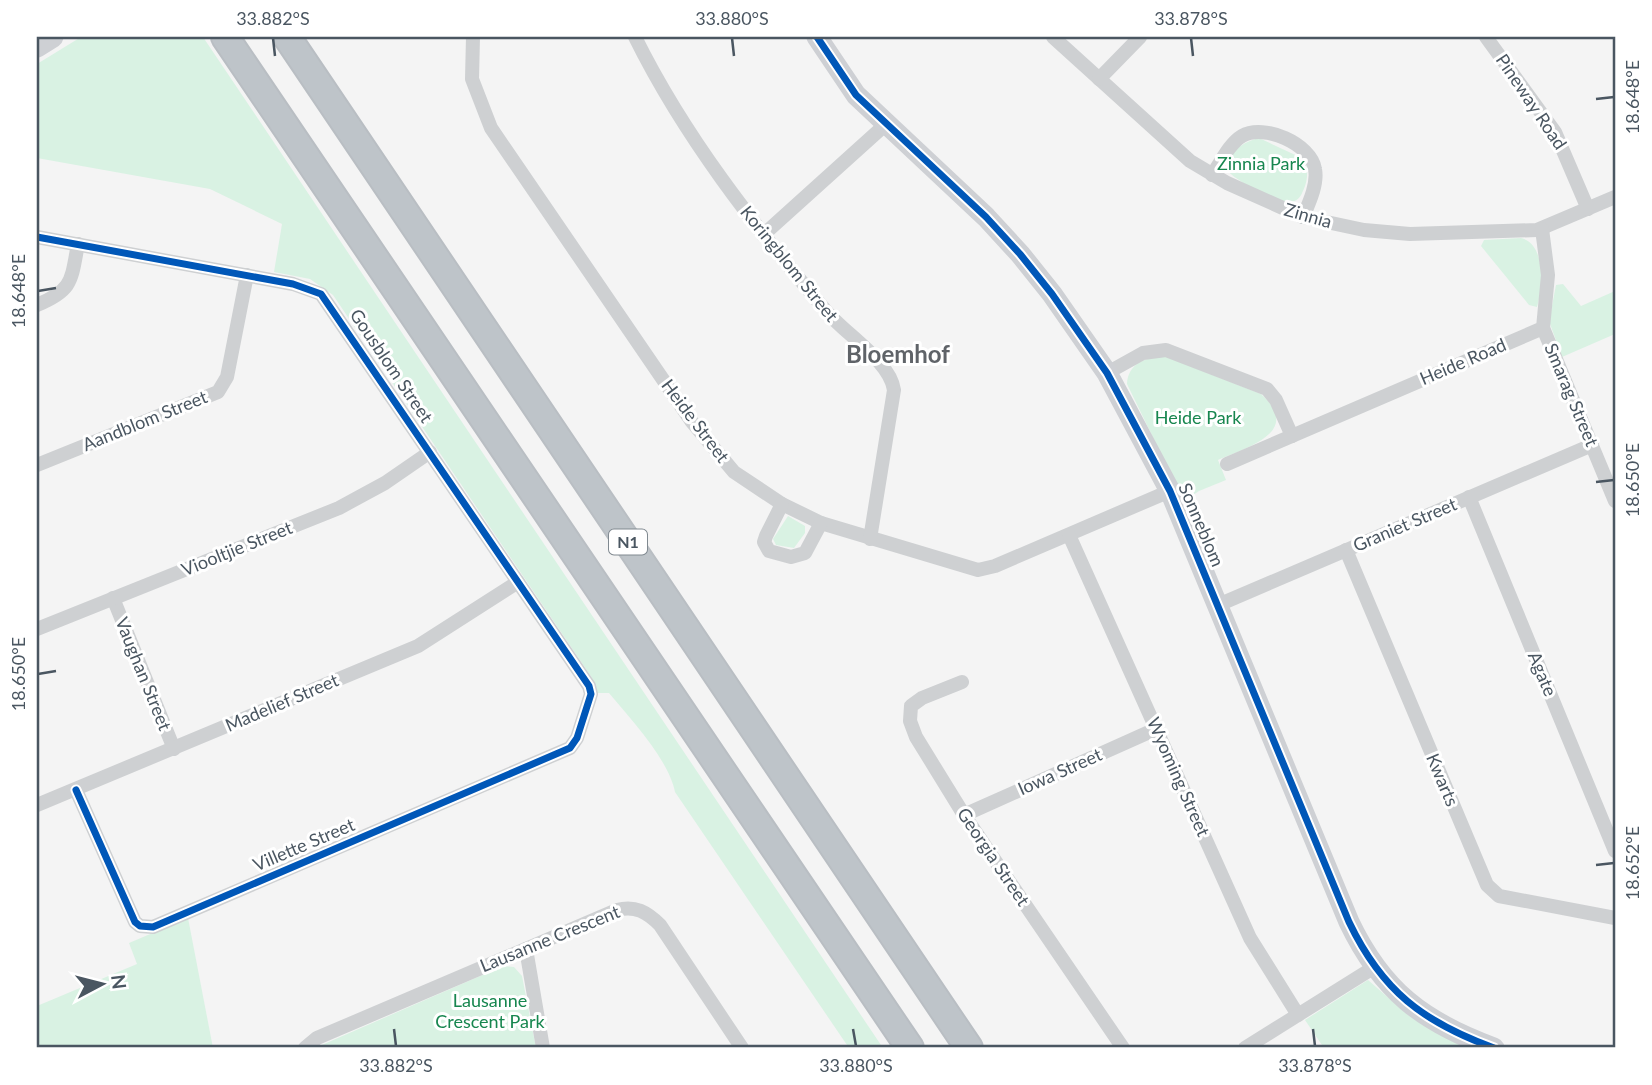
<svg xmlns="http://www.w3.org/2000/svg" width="1652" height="1085" font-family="Lato,sans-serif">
<rect width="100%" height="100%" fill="#f4f4f4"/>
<g fill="#d9f2e3">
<path d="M81 37H203L883 1048H849L675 792C669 760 630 718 609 693H597L592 678 333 295 310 279 274 272 282 224 210 189 37 158V64Z"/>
<path d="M1259 138 1304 159C1308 168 1308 177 1305 186 1302 193 1300 201 1291 202 1280 204 1234 180 1228 171 1227 152 1243 142 1259 138Z"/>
<path d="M1521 238C1546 244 1543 287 1537 307L1529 305 1481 246 1484 240Z"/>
<path d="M1563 284 1581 306 1615 291V334L1562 357 1549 321 1556 285Z"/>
<path d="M1167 357 1261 394C1304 432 1246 448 1218 460L1226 480 1199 491 1184 501 1127 384C1128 362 1148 356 1167 357Z"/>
<path d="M788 516 805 526V533L794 548 776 545 773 539Z"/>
<path d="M188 918 213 1048H37V1006L137 964 129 943Z"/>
<path d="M503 966 514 967 522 976 536 1048H315Z"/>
<path d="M1368 980 1408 1015 1467 1048H1324L1305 1020Z"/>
</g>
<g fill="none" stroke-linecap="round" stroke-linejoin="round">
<g stroke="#b9bec3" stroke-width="30">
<g id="highway">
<path d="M225 37 910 1048"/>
<path d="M287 37 969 1048"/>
</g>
</g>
<g stroke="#ced0d2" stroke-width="14">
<path d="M473 37 472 79 491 128 692 422 734 472 782 504 821 523 978 570 995 566 1170 491"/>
<path d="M635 37C685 138 754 225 826 311 845 334 890 361 894 390L870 539"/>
<path d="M1053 37 1190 161 1227 183 1303 217 1364 230 1410 234 1537 230 1615 197"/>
<path d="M1486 37 1555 132 1588 209"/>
<path d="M1099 79 1140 37"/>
<path d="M1212 175C1221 162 1229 144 1242 136 1264 123 1311 144 1315 169 1318 184 1309 203 1303 217"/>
<path d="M763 235 885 125"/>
<path d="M37 237 293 284 321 294 589 686 591 694 577 738 570 748 153 927 140 926 135 922 76 790"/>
<path d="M37 305C73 290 71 281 78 244"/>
<path d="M1543 328 1615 501"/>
<path d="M1107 373 1143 353 1166 350 1267 389 1276 400 1292 436"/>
<path d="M1227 464 1543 328 1548 275 1542 229"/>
<path d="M37 465 218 392 227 377 247 275"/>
<path d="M1469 497 1615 851"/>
<path d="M782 504 766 536 764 542 769 551 791 557 805 553 821 523"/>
<path d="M1069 535 1250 938 1298 1015"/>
<path d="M1346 550 1487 885 1499 896 1615 918"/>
<path d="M113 598 174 749"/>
<path d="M1218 605 1592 445"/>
<path d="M37 629 339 508 385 483 430 452"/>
<path d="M962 682 922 698 911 706 910 721 916 737 964 815 1123 1048"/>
<path d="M37 805 418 646 518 582"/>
<path d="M964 815 1156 729"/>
<path d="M526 949 543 1048"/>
<path d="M305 1048 317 1038 617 910C635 905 647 912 660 925L742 1048"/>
<path d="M1245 1048 1373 968"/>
</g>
<g stroke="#ced0d4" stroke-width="21">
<path d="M817 37 856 95 986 217 1020 254 1052 294 1107 373 1170 491 1349 922C1382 991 1423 1022 1494 1048"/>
<path d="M37 47 53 37"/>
</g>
<use href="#highway" stroke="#bec4c9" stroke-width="26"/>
<g stroke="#fff" stroke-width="11">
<g id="cycleway">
<path d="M817 37 856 95 986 217 1020 254 1052 294 1107 373 1170 491 1349 922C1382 991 1423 1022 1494 1048"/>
<path d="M37 237 293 284 321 294 589 686 591 694 577 738 570 748 153 927 140 926 135 922 76 790"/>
</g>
</g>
<use href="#cycleway" stroke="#0057b8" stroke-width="7"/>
</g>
<path fill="none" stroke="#4a5661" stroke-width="2.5" d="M273 38 275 56M732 38 734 56M1191 38 1193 56M1596 99 1614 97M38 291 56 288M1596 482 1614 480M38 674 56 671M1596 865 1614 863M394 1029 396 1046M853 1029 856 1046M1313 1029 1315 1046"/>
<g text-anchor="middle" stroke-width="6" stroke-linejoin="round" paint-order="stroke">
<rect fill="#fff" stroke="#808990" stroke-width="2" x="609" y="529.5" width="38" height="25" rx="5"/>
<g font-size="16" font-weight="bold" fill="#4a5661">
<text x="628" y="548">N1</text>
</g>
<g font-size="18" fill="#4a5661" stroke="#fff">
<text transform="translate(1531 102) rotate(56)" y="6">Pineway Road</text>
<text transform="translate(1308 216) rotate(16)" y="6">Zinnia</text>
<text transform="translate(789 264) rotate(51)" y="6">Koringblom Street</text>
<text transform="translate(1463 362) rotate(-23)" y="6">Heide Road</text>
<text transform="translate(391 366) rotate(56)" y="6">Gousblom Street</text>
<text transform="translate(1571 395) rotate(67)" y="6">Smarag Street</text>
<text transform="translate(145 421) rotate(-22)" y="6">Aandblom Street</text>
<text transform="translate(695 421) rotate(53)" y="6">Heide Street</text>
<text transform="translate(1201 525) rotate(67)" y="6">Sonneblom</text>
<text transform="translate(1405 525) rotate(-23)" y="6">Graniet Street</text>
<text transform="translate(237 549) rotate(-22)" y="6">Viooltjie Street</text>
<text transform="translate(143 674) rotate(68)" y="6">Vaughan Street</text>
<text transform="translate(1542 674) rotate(67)" y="6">Agate</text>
<text transform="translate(282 703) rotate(-23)" y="6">Madelief Street</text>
<text transform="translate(1060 772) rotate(-24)" y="6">Iowa Street</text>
<text transform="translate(1178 777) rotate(66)" y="6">Wyoming Street</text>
<text transform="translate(1442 780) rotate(67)" y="6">Kwarts</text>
<text transform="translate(304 845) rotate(-23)" y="6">Villette Street</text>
<text transform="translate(993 857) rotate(56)" y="6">Georgia Street</text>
<text transform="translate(550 939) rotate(-22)" y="6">Lausanne Crescent</text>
</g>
<g font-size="18" fill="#17864f" stroke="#fff">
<text x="1261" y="170">Zinnia Park</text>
<text x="1198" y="424">Heide Park</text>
<text x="490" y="1007">Lausanne<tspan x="490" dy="21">Crescent Park</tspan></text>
</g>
<g font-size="24" font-weight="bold" fill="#5f6368" stroke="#fff">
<text x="898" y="363">Bloemhof</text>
</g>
</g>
<rect width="1652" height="1085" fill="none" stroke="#ffffff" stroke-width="77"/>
<g transform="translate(102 984) rotate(83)" stroke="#ffffff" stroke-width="5" paint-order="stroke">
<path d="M0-5L12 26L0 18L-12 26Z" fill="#4a5661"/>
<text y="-10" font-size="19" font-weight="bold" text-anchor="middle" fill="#4a5661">N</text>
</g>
<rect x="38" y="38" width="1576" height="1008" fill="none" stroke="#4a5661" stroke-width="2.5"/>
<g font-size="18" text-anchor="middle" fill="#4a5661">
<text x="273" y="25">33.882°S</text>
<text x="732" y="25">33.880°S</text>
<text x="1191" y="25">33.878°S</text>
<text transform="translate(1633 97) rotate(-90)" y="6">18.648°E</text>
<text transform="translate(19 291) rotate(-90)" y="6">18.648°E</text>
<text transform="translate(1633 480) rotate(-90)" y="6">18.650°E</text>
<text transform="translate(19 674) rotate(-90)" y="6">18.650°E</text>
<text transform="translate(1633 863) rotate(-90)" y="6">18.652°E</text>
<text x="396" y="1072">33.882°S</text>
<text x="856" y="1072">33.880°S</text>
<text x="1315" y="1072">33.878°S</text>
</g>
</svg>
